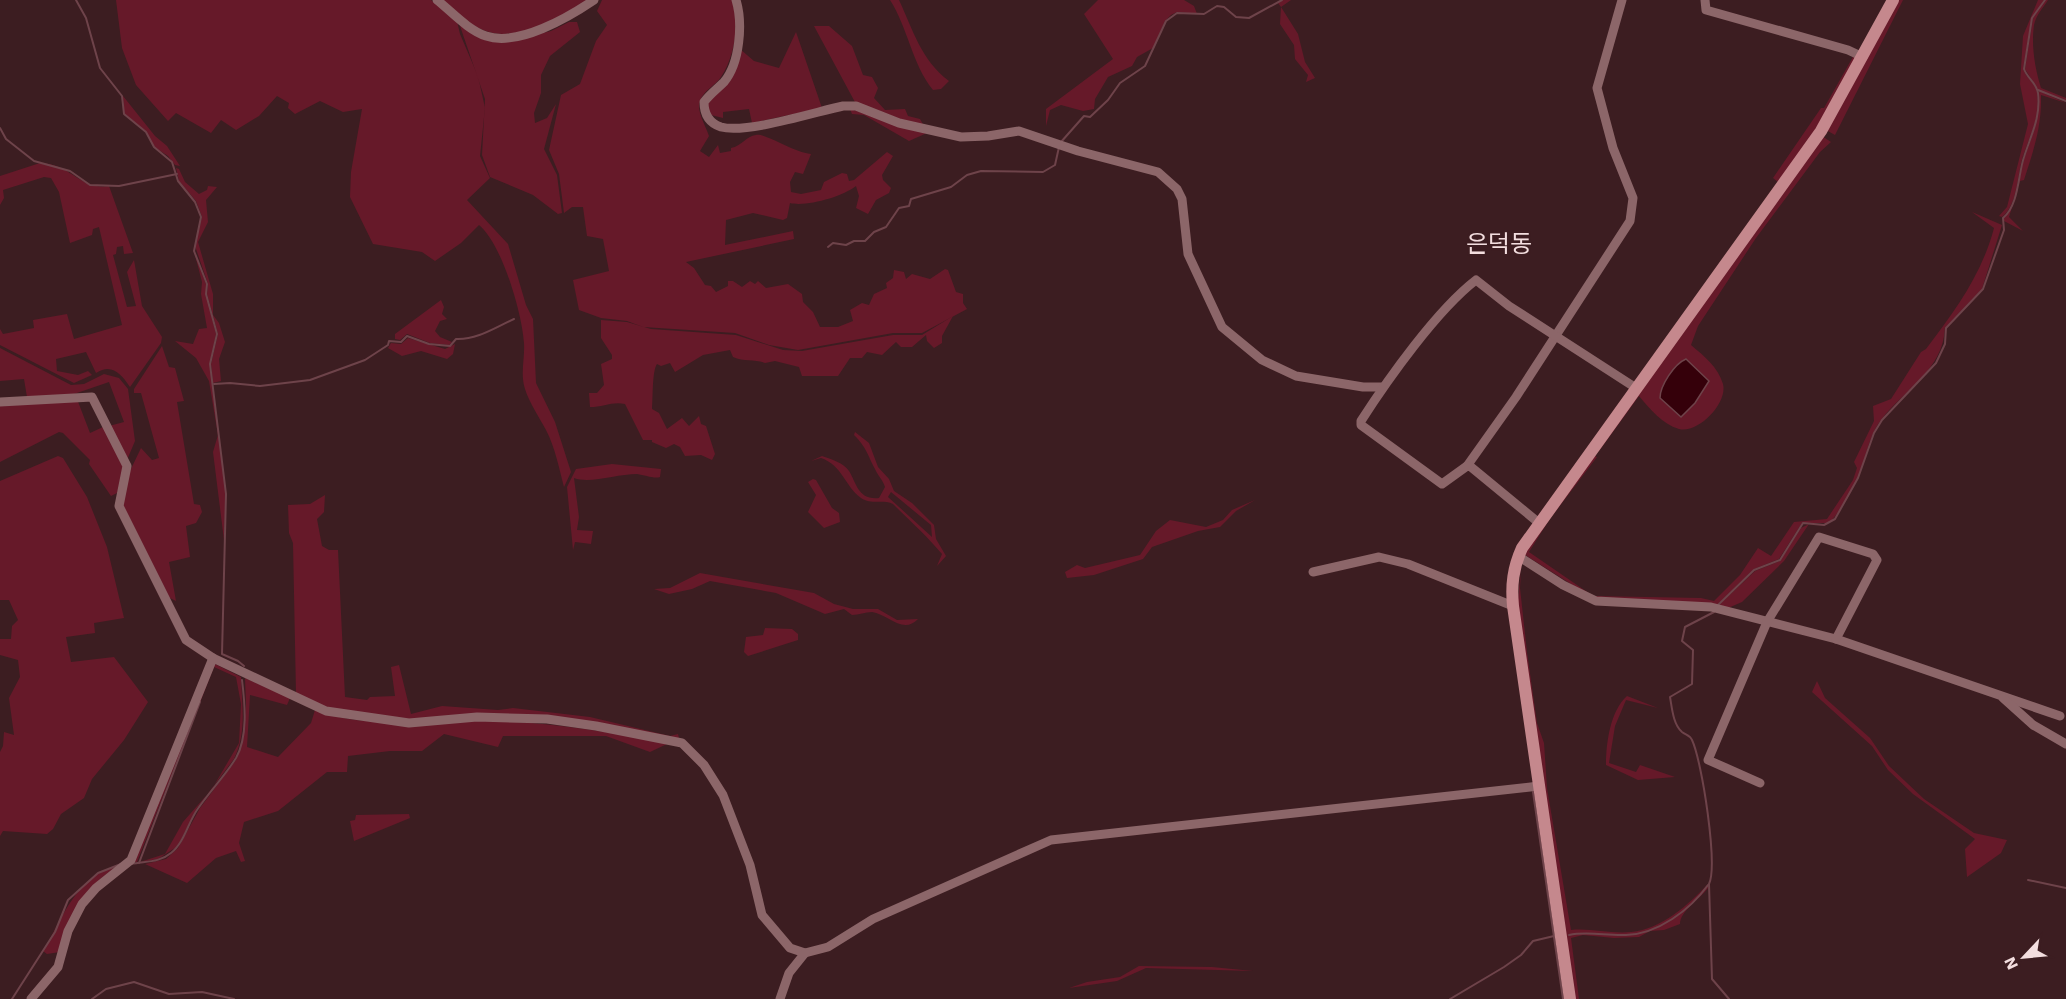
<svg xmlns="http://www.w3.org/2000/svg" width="2066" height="999" font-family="'Work Sans','Noto Sans KR',sans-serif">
<rect width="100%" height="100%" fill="#3c1d21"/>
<g fill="#661929" fill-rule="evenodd">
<path d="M116 0H431L457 21 460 34 478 76 485 108 480 156 490 178 467 200 508 244 526 305 533 319 536 383 555 422 571 472 564 487C559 468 555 447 546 430 539 417 529 402 525 389 520 373 525 359 524 343 522 313 502 244 479 225L461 243 435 261 422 252 373 244 350 197 351 172 362 109 343 112 320 101 295 114 288 108 289 103 277 96 259 116 236 130 221 120 211 133 176 113 168 121 136 85 122 48Z"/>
<path d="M442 0H587C561 17 517 44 483 30 468 24 455 10 442 0Z"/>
<path d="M602 0H732C740 23 735 56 721 77 716 85 703 91 700 101 696 111 706 126 709 136L700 151 709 157 718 145 720 153 731 151V148C742 146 746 136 756 135 766 133 792 152 811 154L803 174 795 172 790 182 791 192 801 194 821 190 824 182 842 173 847 174 849 181 854 180 887 152 893 156 882 175 883 180 891 188 889 193 876 200 868 214 856 208 859 196 856 186C842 197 806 207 790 203L787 218 783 220 753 213 726 220 725 245 793 231 794 239 686 262 694 268 705 285 711 286 716 292 728 286V281H733L742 287 750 281 755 284 758 281 766 288 788 284 802 294 803 302 813 312 820 327H838L853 321 850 310 862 303 869 305 874 294 887 288 886 283 893 278 894 270 904 272 906 279 912 274 930 279 945 269 948 270 956 292 963 294V303L967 309 922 333H893L798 350 769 345 735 333 643 327 627 321 601 318 579 310 573 280 609 271 603 239 587 236 583 207H572L564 213 559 174 549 150 561 95 580 84 596 41 607 25 597 11Z"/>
<path d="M890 0H899C913 30 921 60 949 81L941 89 933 90C912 64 908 28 890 0Z"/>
<path d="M1098 0H1184L1194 6 1197 14 1177 12 1171 15 1165 21 1153 48 1137 57 1132 66 1108 77 1095 99 1094 109 1083 111 1061 105 1050 110 1046 126V109L1113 59 1084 14Z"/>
<path d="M1283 0H1291L1281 7 1298 34 1305 62 1315 78 1306 82 1308 75 1295 59 1294 45 1280 24 1281 7 1278 3Z"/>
<path d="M1896 0H1903L1835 135 1826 130Z"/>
<path d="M2038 0H2044L2032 17 2023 69C2026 78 2035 82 2037 92 2041 117 2030 135 2023 156 2017 175 2018 205 2002 217L1999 216 2007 207 2028 124 2020 84 2023 36Z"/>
<path d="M2046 0H2048C2043 8 2036 15 2034 25 2031 45 2035 69 2041 88L2066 98V100L2038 90 2025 69 2033 18Z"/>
<path d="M569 22H577L580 32 550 56 541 75V93L534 113 535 123 547 118 556 104 544 149 557 175 562 213 558 214 533 195 490 177 482 155 485 99 459 23 479 37 522 38 551 31Z"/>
<path d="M814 26H829L852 46 863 75 872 77 878 88 874 98 885 110 905 109 908 116 920 119 925 128 856 104Z"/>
<path d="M796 32 822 108 752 123 749 109 723 112V118L711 115 706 106 740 49 754 61 779 68Z"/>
<path d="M1854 55 1856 57 1828 111 1779 183 1773 178 1821 108H1824Z"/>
<path d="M2039 91 2066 103 2041 95C2042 127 2033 152 2024 180L2020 181 2009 217 2023 231 2004 221 2003 218C2020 205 2018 174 2025 156 2033 134 2040 116 2039 91Z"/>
<path d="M123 96 155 136 167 146 180 166 175 165 168 156 154 147 146 132 124 114Z"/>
<path d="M850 109 927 133 909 141 864 115 852 114Z"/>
<path d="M1822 136 1831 142 1820 152 1756 238 1698 326 1691 345C1704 356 1718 367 1723 384 1728 403 1698 434 1679 429 1662 424 1650 409 1639 396L1599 451 1597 449Z"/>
<path d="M40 163C72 164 79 190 109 186L133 253 124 254 123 246 117 247 116 254 113 255 127 307 136 306 127 272 134 260 142 306 162 337 161 343 130 387C121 374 112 363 96 373L86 352 56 359 57 371 78 375 88 371 92 375 74 383 0 345V329L3 334 34 328 33 320 67 314 74 339 122 325 99 227 93 229 92 235 70 243 59 192 51 178 44 177 3 190 4 198 0 205V176Z"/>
<path d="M176 168 179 169 185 182 199 194 207 190 208 186 217 187 206 200 208 222 198 242 213 294V315L219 323 225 342 219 359 221 381 213 383 211 364 218 334 207 294 208 284 195 246 202 217 196 201 179 181Z"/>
<path d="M1972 212 2002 225 1982 289 1945 328C1943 370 1905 389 1881 420 1871 433 1867 451 1862 467 1855 486 1844 508 1829 523H1802L1779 559 1754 569 1717 605 1593 598 1522 553 1592 455 1597 457 1549 520 1529 552 1593 596 1701 598 1714 601 1740 575 1758 548 1771 556 1794 522 1827 519 1853 480 1857 468 1854 462 1874 421 1873 406 1891 399 1921 352 1926 349C1955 311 1982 274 1994 228Z"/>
<path d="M195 255 206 284V294L216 334 210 364 226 494 224 540 213 452 218 435 209 381 196 358 175 341 193 344 199 329 207 328 201 294 202 282Z"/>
<path d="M441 300 444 307 442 314 447 319 440 321 435 331 440 337 452 342 449 345 430 343 407 334 400 340 395 339V334Z"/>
<path d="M953 316 942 336V343L934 348 927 341 926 335 912 347H901L896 342 882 355 867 352 862 358H850L838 376H802L799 367 775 361 765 363C755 359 744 362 733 357L730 350 703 355 675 372 670 363 661 366 657 364C652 371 653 398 652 409L659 413 667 429 682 418 689 426 699 416 701 424 706 426 715 454 712 460 701 455 685 456 680 447 674 444 666 448 652 442V440H643L625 404C613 401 603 407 590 407L589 393H597L604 385 601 364 612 359V355L601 338V320L627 322 651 329 736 335 783 350 802 351 893 335H922Z"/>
<path d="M408 338 445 349 455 344 453 354 447 359 421 351 402 356 388 348 391 343 401 344Z"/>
<path d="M162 346 169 367 175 368 184 401 177 402 194 504 200 505 202 512 196 523 186 526 190 557 169 562 176 601 168 597 122 505 130 471 141 448 152 460 159 458 141 393H134V389Z"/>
<path d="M0 348 71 385 84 384 104 374 119 378 128 389 135 441 127 460 109 426 124 422 109 382 74 394 27 397 24 379 0 381Z"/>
<path d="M77 399 90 433 103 427 126 467 117 493 111 496 89 464 90 460 63 433 59 432 0 462V405Z"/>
<path d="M855 432 869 443 878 467 889 479 894 491 912 503 934 525 936 539 946 556 937 566 942 554C927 536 909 520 893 504 884 499 871 505 861 498 844 485 843 466 821 458L811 461 822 456C831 459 844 463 849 471 857 484 858 500 879 498L885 487C883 480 878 476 875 469 867 454 867 448 854 435ZM891 492 931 525 932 537 888 497Z"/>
<path d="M58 456 63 458 87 497 107 547 124 618 94 623 95 633 66 637 71 662 114 657 148 702 124 740 92 779 84 798 61 814 53 829 47 834 3 831 0 836V752L3 746 4 732 14 735 9 698 20 677 18 660 0 655V639H11L12 626 18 620 9 600H0V481Z"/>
<path d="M612 464 661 469 660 477C654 479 645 475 637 474 617 474 590 484 574 478L579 517 577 530 593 531 591 544 575 542 573 550 567 487 576 469Z"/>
<path d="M813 479 816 480 832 508 839 513 840 522 824 528 808 512 816 495 808 482Z"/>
<path d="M325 495 324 512 317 519 322 546 329 550H338L345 697 367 700 370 697 395 696 391 667 399 665 411 714 442 706 498 710 513 708 590 717 670 736 678 734 679 738 676 740 479 713 407 720 328 709 296 694 293 543 289 533 288 505 310 504Z"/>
<path d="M1255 500 1236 511 1220 527 1198 531 1152 547 1143 559 1094 575 1067 578 1065 572 1077 565 1085 568 1140 555 1156 531 1170 520 1206 527 1223 520 1232 510Z"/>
<path d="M1809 524 1784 561 1742 602 1728 608 1719 605 1755 571 1780 561 1801 528Z"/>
<path d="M1521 570 1520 588 1527 652 1537 723 1544 743 1547 788 1571 930C1591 928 1611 934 1631 932 1662 929 1688 905 1708 884V888C1700 899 1680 911 1680 924L1664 930 1650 931 1639 937 1614 938 1583 935 1571 938 1579 999H1574L1517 609Z"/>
<path d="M700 573 814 593 834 604 853 609H878L897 620 918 619C903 635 888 614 872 612 865 612 859 615 852 615L844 609 825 614 776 593 710 581 692 589 669 594 654 589 670 588Z"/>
<path d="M765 628 792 629 798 634V640L748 656 744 652 746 637 763 635Z"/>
<path d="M215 664 241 677C242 705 247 733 234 759L197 808 178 846 158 859 140 862 165 854 183 822 212 789 239 743 241 704 236 677 214 667 137 862H130Z"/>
<path d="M245 678 290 698 287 705 250 695 247 747 278 757 311 723 315 710C367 730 421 719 475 720 545 722 599 729 667 744L650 752 606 736H503L498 747 444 734 422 751H390L348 756 347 772H327L278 811 244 822 239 843 245 861 241 862 236 851 216 858 187 883 145 864 166 859 178 848 200 808 236 760 243 737 246 705Z"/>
<path d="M1817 681 1825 698 1870 738 1889 766 1924 799 1974 833 2007 840 2001 853 1967 877 1965 849 1975 839 1913 794 1888 770 1872 746 1812 692Z"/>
<path d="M1627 696 1658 708 1626 700 1615 726 1609 763 1636 772 1640 765 1675 777 1638 780 1606 765C1606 744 1610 711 1627 696Z"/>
<path d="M409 814 410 818 354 841 350 821 355 820 356 815Z"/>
<path d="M118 865 99 880 60 952 47 954 43 951C64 917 74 878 118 865Z"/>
<path d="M1139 966 1212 967 1253 971 1146 968 1117 981 1069 988 1087 982 1120 977Z"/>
</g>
<path fill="#35000a" stroke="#6e434a" stroke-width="1.5" d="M1686 359 1709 381 1695 403 1681 417 1660 398C1660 386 1674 364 1686 359Z"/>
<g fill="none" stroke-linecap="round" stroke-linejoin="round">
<g stroke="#6e434a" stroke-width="2">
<path d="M76 0 86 18 100 68 122 96 124 114 146 132 154 147 172 162 178 181 195 202 201 217 194 251 207 284 206 294 217 334 210 364 226 494 222 654 238 661 244 666"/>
<path d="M2038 90 2066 101"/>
<path d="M0 128 6 139 34 161 70 171 90 185 119 186 177 174"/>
<path d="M1061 142 1084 116 1090 117 1108 100 1120 83 1145 66 1166 21 1177 13 1204 14 1217 6 1224 7 1236 17 1249 18 1282 0"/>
<path d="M828 247 833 243 846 245 854 241H865L874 232 886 227 899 208 909 206 911 199 951 187 967 175 981 171 1043 172 1055 165 1059 147"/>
<path d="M214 384 230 383 260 386 310 380 365 360 388 345 389 341 401 342 407 336 429 344 450 346 456 339C477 340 496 327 514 319"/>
<path d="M1718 605 1754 570 1780 560 1803 523 1824 525 1835 519 1858 478 1874 433 1882 420 1936 363 1945 344 1946 328 1983 289 2004 230 2003 218C2019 205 2018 174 2024 157 2031 135 2041 117 2038 93 2036 82 2027 78 2024 69L2032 18 2045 0"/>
<path d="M1714 612 1685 627 1682 641 1693 650 1692 684 1670 697C1672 708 1673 724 1682 732 1686 735 1690 735 1692 740 1702 761 1718 865 1709 884L1712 979 1729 999"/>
<path d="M1533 792 1563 999"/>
<path d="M139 863 200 702"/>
<path d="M131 864C145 861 159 863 171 853 184 843 188 823 197 810 209 792 225 776 236 758 248 737 245 704 242 680"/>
<path d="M2028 880 2066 888"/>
<path d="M1569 935C1588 931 1607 936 1626 935 1658 934 1690 910 1708 885"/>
<path d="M12 999 55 932 68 900 98 873 121 864"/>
<path d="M92 999 106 989 134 982 169 994 202 992 234 999"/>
<path d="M1450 999 1504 967 1521 955 1533 941 1554 936"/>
</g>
<g stroke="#8c6669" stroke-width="9">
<path d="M437 0C452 12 468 30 486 36 518 47 569 17 594 0"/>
<path d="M736 0C743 23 740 63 724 82 717 89 710 94 704 102 704 114 709 123 721 127 746 134 815 112 843 106H856L899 123 961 137 988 136 1019 131 1078 151 1158 172 1177 189 1182 199 1188 254 1222 327 1262 360 1296 376 1363 387H1383"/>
<path d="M1705 0 1706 10 1848 50 1863 57"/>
<path d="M0 402 92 397 127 466 119 506 186 640 213 658 326 711 409 723 477 717 547 719 596 726 682 743 704 765 723 795 750 865 762 915 790 948 805 953 828 947 873 919 1051 840 1539 786"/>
<path d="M1467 466 1516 397 1630 221 1633 198 1613 148 1597 88 1622 0"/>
<path d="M1539 523 1471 467 1467 466 1442 484 1361 425V421C1388 379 1437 310 1476 280L1509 306 1636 388"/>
<path d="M1518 556 1563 585 1596 601 1711 607 1836 639 2060 716"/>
<path d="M1313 572 1379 557 1408 564 1513 606"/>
<path d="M2003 698 2033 725 2066 744"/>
<path d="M1760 783 1708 760 1767 622 1819 537 1873 554 1877 560 1836 639"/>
<path d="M31 999 58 967 68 931 82 904 96 888 131 860 213 658"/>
<path d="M780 999 789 973 805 953"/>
</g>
<path stroke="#c5888d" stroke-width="12" d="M1570 999 1513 606C1511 585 1513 568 1522 548L1821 131 1893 0"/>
</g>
<g text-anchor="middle" stroke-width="4.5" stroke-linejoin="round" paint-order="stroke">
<g font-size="24" fill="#f3dedf" stroke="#3c1d21">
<text x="1499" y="252">은덕동</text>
</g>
</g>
<g transform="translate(2024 957) rotate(244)" stroke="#3c1d21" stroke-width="4.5" paint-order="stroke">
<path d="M0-4.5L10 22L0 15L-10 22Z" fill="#f3dedf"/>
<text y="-9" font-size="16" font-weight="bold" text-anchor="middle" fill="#f3dedf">N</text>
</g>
</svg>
